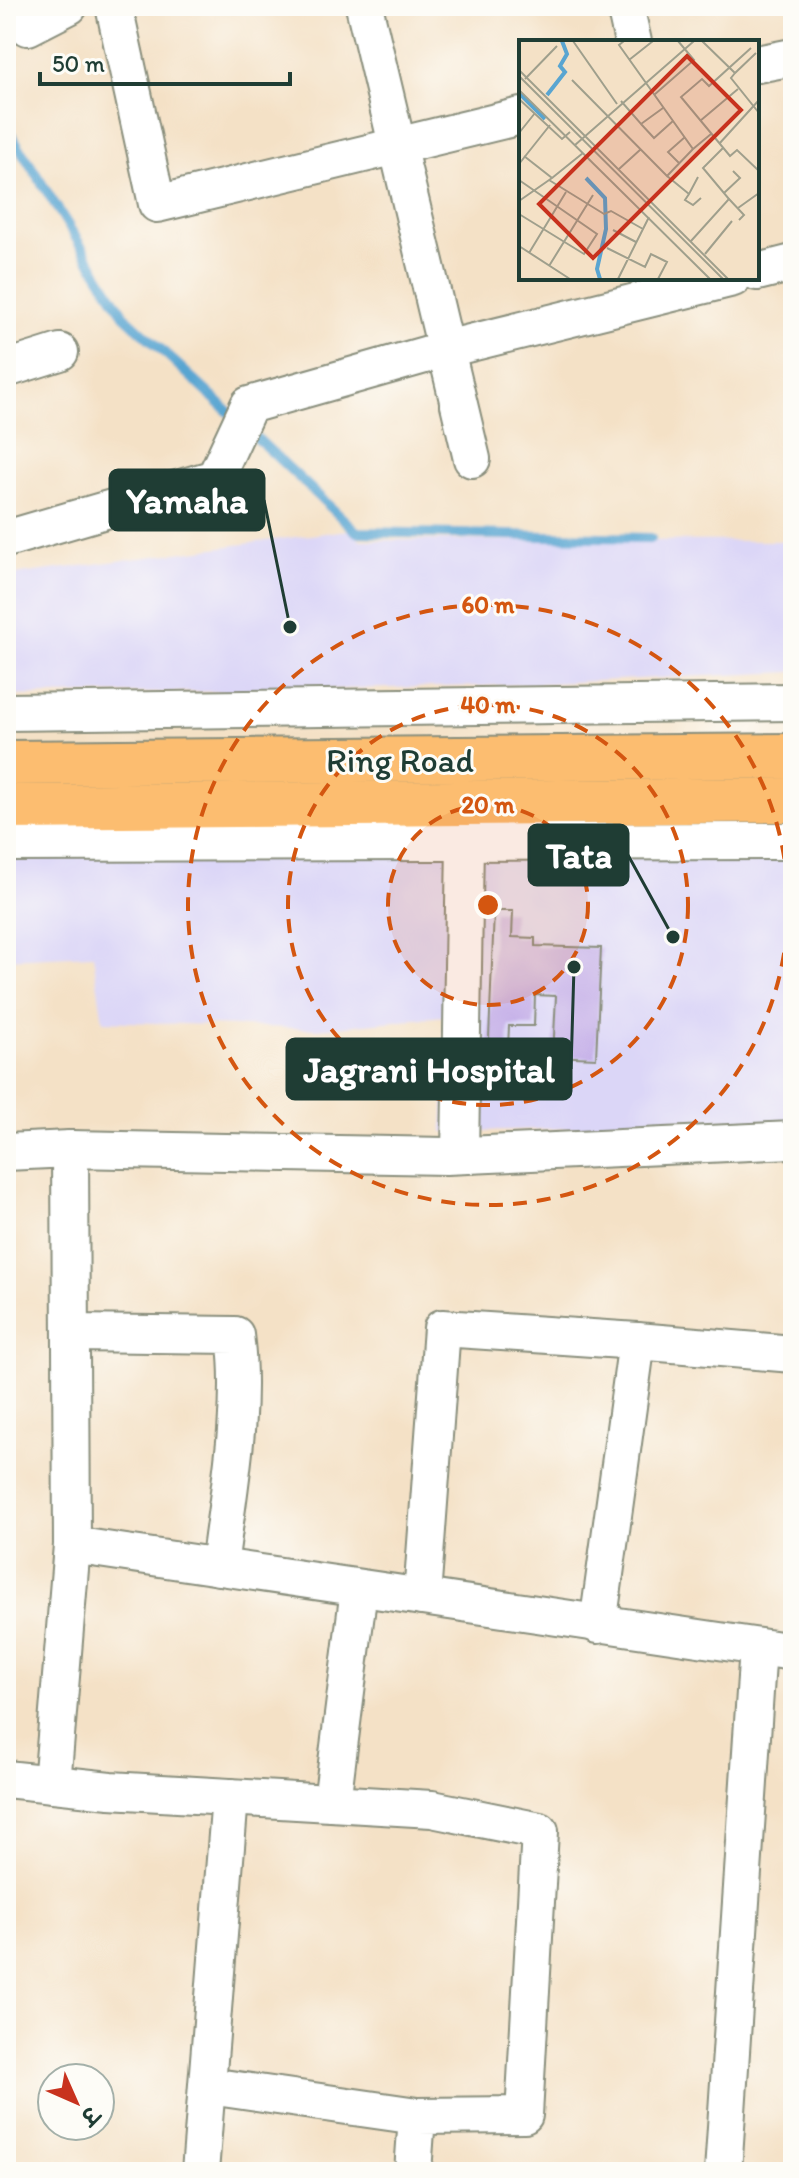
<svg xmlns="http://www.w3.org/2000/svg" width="799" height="2178" font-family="Itim,'Playpen Sans Deva',sans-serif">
<rect width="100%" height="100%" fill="#fdfcf7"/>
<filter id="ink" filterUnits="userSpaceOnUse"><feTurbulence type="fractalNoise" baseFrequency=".0125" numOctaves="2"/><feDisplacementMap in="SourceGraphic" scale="16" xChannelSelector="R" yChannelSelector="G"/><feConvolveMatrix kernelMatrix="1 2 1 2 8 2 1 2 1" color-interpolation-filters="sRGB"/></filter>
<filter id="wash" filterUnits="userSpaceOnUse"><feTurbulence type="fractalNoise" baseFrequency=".006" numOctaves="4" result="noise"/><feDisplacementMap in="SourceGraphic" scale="32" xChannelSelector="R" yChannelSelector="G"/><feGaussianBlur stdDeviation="1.8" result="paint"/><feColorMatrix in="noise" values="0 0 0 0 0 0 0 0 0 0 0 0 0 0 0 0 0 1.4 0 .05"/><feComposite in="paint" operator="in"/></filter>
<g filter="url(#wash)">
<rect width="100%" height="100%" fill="#f4e1c6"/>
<g fill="#dbd6f7">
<path d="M348 530 361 540 793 541V672L484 686 6 696V576Z"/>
<path d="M793 847V1122L443 1132 444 1016 317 1029 103 1021 93 955 6 959V852Z"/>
</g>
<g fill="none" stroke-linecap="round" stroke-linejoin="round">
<g stroke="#59a5d1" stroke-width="10">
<path d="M6 126 124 315 234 417"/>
<path d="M246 428 357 532 651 538"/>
</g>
</g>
<g id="blocks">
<path fill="#c4afe8" d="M494 911H513L512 937 535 938V946L601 948 596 1058 553 1056 556 996 535 995 534 1026H509L506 1091 487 1090Z"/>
</g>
</g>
<g filter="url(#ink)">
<use href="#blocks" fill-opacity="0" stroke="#8a8f7d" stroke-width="2"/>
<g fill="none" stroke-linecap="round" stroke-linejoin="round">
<g stroke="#8a8f7d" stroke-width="40">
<g id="minor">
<path d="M114 6 157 204 521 116"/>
<path d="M364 6 472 459"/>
<path d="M625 6 633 42"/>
<path d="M28 27 69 6"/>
<path d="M757 64 793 57"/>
<path d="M757 272 793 263"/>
<path d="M6 369 60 352"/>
<path d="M6 539 215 478 249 405 446 349 733 278"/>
<path d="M6 712 793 702"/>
<path d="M6 843 793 841"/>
<path d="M6 1152 70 1149"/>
<path d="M460 1155 465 842"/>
<path d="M71 1333 235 1335C245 1410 228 1492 219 1567"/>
<path d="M72 1545 70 1149 446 1156 793 1140"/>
<path d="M422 1597 442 1328 637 1341"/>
<path d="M598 1625 637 1341 793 1354"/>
<path d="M6 1779 110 1790 432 1809 540 1831 524 2115 417 2116 413 2172"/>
<path d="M52 1784 72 1545 793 1652"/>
<path d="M332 1802 359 1589"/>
<path d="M209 2086 417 2116"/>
<path d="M200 2172 230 1797"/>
<path d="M723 2172 758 1647"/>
</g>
</g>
<g stroke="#8a8f7d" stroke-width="48">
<g id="highway">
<path d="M6 763 793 756"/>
<path d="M6 807 793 800"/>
</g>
</g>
<use href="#minor" stroke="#fff" stroke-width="36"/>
<use href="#highway" stroke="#fcbd6f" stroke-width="44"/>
</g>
</g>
<circle cx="488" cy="905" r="100" fill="#d45610" fill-opacity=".12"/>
<g fill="none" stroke="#d45610" stroke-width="4" stroke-dasharray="14 10">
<circle cx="488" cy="905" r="100"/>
<circle cx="488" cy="905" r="200"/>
<circle cx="488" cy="905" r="300"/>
</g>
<g text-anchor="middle" stroke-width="6" stroke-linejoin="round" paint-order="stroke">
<g font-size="34" fill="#1f3d34" stroke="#fdfcf7">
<text x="400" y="772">Ring Road</text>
</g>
</g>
<g transform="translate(519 40)">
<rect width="240" height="240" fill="#f4e1c6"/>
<path fill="none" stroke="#59a5d1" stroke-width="4" d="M0 53 26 79M28 55 46 32 41 26 48 14 43 1M67 138 86 158 87 189 78 229 81 239"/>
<path fill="none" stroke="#9f9f8c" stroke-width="2" d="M54 1 98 64M105 1 100 5 174 109 192 94M183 1 216 33 237 13M232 8 190 46 183 39 162 57 211 116 218 110 240 131M110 20 134 1M0 30 209 239M216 33 212 38 240 73M0 36 204 239M6 39 38 6M53 40 148 136 174 109M0 50 191 239M135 55 175 20 159 1M0 59 43 99 51 92M102 61 122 84 144 68M181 81 219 49M122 84 135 98 154 81M0 93 16 73M200 104 240 60M56 105 175 1M160 123 149 112 166 97M0 124 31 85M100 129 122 109M148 136 170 154 179 137M33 138 64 113M0 140 78 194 65 214 0 174M30 140 85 174 92 171 124 189M205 153 221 138 214 131M170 154 166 160 174 165 182 158M210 159 225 175 220 180M0 161 33 138 5 116M219 168 240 153M94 190 117 202M172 201 210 159 184 128 204 108M0 206 51 239M88 208 126 227 132 214 148 222 139 239M10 213 47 152M186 214 213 181M30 226 74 155M99 239 130 177"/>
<path fill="#c8321e" fill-opacity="0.15" stroke="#c8321e" stroke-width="4" d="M168 16 222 70 74 218 20 164Z"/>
<rect width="240" height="240" fill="none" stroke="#1f3d34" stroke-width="4"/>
</g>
<circle cx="488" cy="905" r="12" fill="#d45610" stroke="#fdfcf7" stroke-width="4"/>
<g font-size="24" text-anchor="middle" font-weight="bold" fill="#d45610" stroke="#fdfcf7" stroke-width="6" stroke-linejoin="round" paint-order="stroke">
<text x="488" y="613">60 m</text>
<text x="488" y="713">40 m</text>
<text x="488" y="813">20 m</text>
</g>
<path fill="none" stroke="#1f3d34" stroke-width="3" d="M290 627L264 500M673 937L628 855M574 967L571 1069"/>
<g fill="#1f3d34" stroke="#fdfcf7" stroke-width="3">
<circle cx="290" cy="627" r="8"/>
<circle cx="673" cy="937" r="8"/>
<circle cx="574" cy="967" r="8"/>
</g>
<g fill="#1f3d34" stroke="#1f3d34" stroke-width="3">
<rect x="110" y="470" width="154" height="60" rx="8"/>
<rect x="529" y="825" width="99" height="60" rx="8"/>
<rect x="287" y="1039" width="284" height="60" rx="8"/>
</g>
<g font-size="36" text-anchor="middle" font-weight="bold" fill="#fff">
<text x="187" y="513">Yamaha</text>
<text x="579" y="868">Tata</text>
<text x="429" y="1082">Jagrani Hospital</text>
</g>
<rect width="799" height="2178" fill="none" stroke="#fdfcf7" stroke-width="32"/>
<g transform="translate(76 2102) rotate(135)"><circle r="38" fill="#fdfcf7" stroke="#a4b0a9" stroke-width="2"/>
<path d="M0-6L14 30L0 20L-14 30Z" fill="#c8321e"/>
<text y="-12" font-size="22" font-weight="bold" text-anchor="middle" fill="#1f3d34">उ</text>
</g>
<path d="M40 72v12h250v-12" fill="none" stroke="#1f3d34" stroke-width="4"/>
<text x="52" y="72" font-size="24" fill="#1f3d34" stroke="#fdfcf7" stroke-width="6" paint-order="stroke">50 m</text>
</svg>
